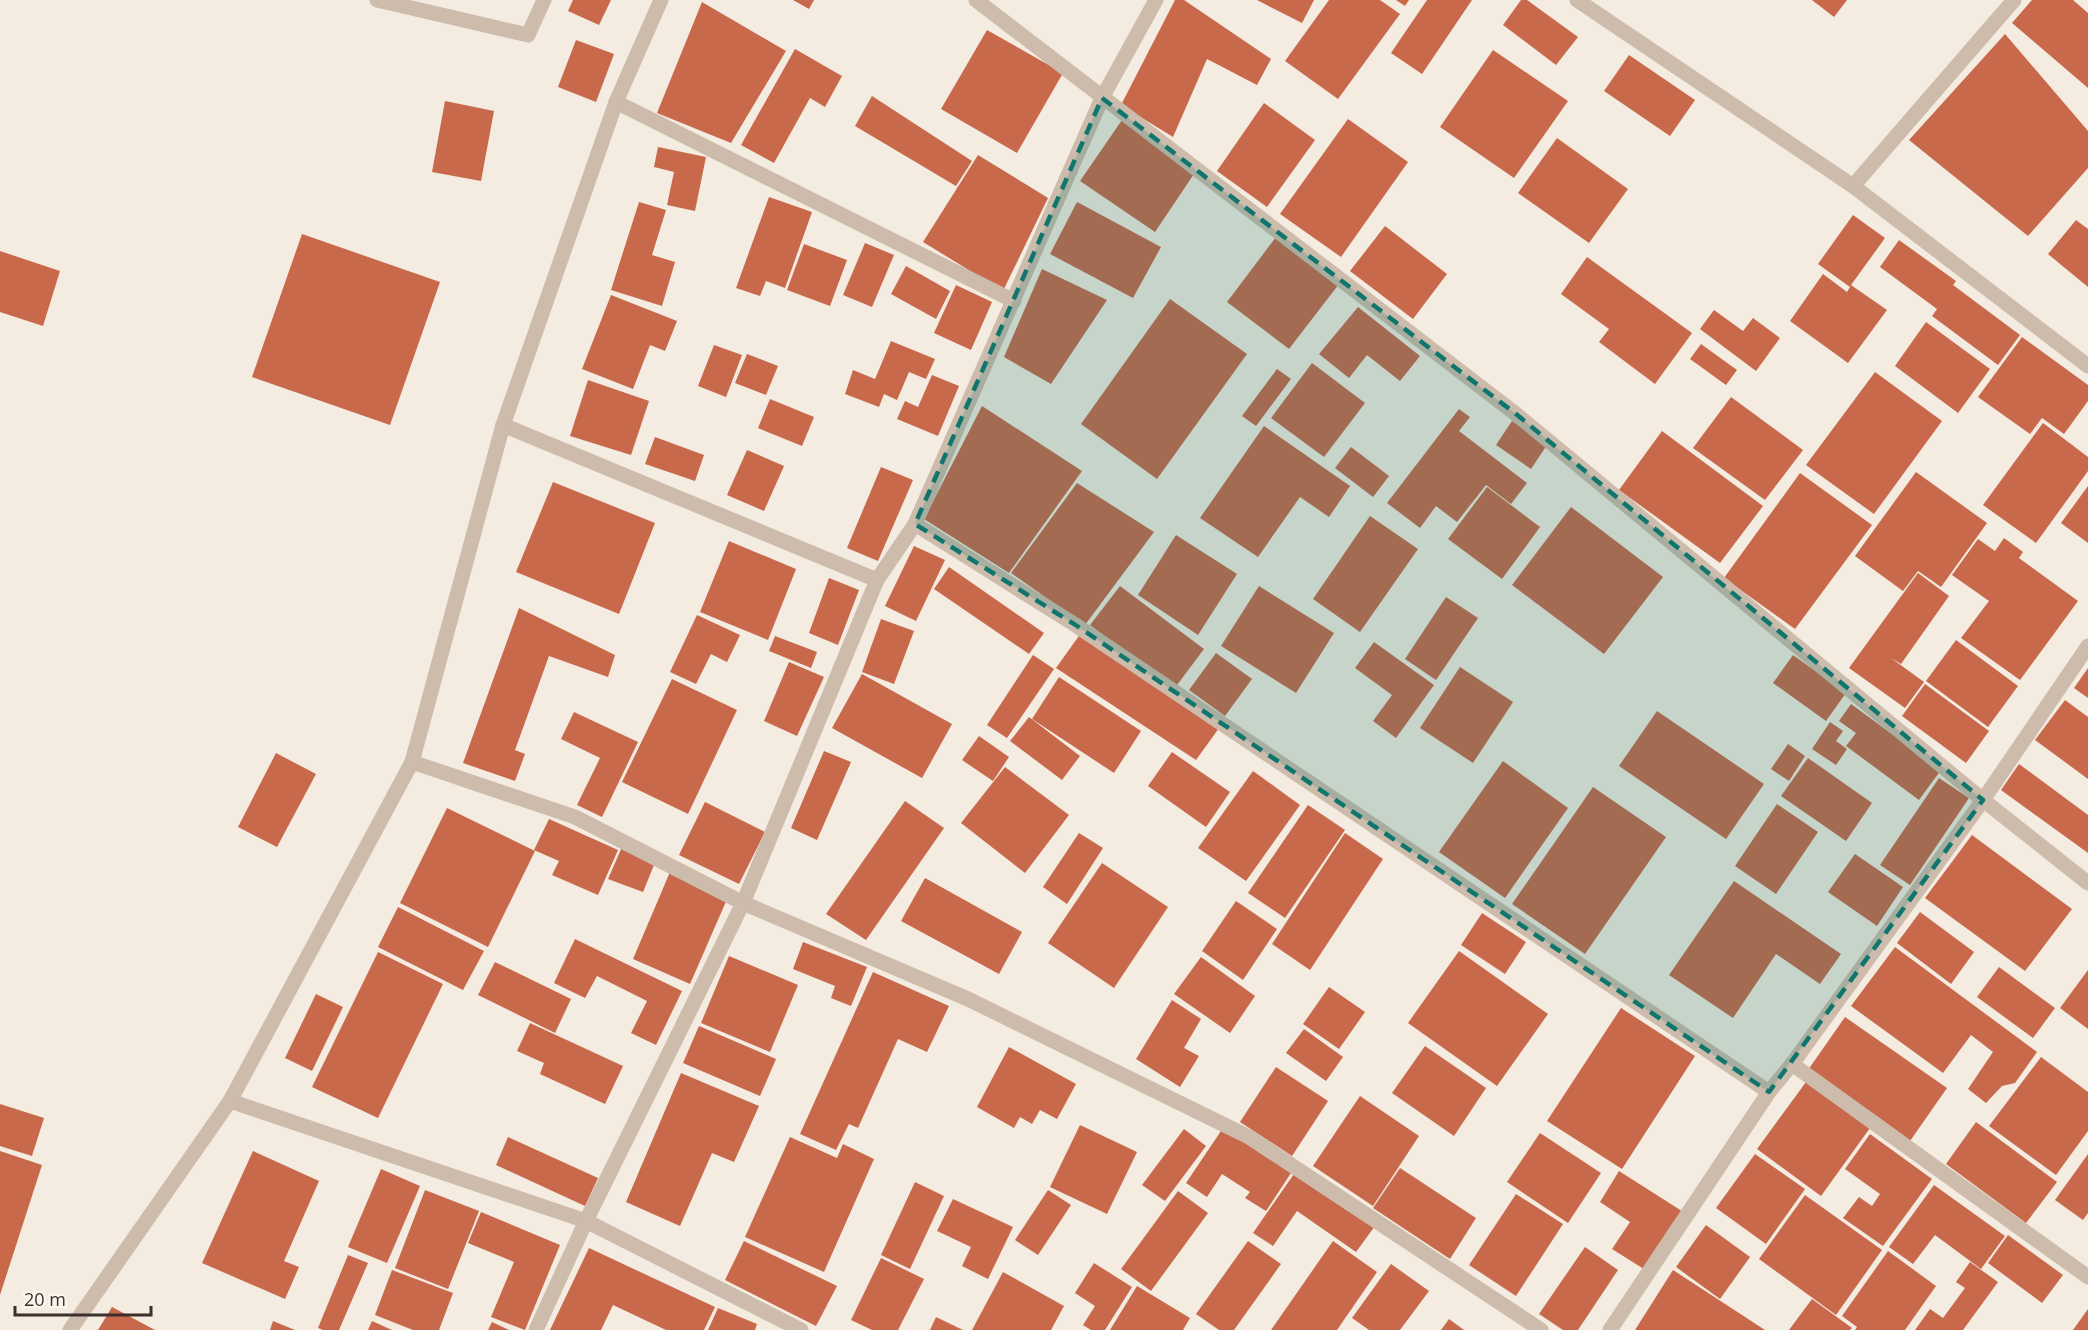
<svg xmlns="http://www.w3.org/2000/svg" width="2088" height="1330" font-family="'Open Sans',sans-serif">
<rect width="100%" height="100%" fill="#f4ebe1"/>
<g fill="#c8694b">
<path d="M573 0H611L599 25 568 11Z"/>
<path d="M793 0H814L809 9Z"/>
<path d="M1175 0H1184L1271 59 1257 85 1207 59 1173 137 1121 105Z"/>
<path d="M1257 0H1314L1302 23Z"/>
<path d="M1329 0H1380L1400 14 1338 99 1285 61Z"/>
<path d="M1396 0H1409L1405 6Z"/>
<path d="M1427 0H1472L1422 74 1391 53Z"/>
<path d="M1521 0H1527L1578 37 1556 65 1503 25Z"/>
<path d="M1812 0H1847L1834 17Z"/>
<path d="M2032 0H2073L2088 13V88L2012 23Z"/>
<path d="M702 2 786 51 731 143 657 113Z"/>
<path d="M987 30 1063 73 1017 153 941 109Z"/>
<path d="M2005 34 2088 131V168L2028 236 1909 140Z"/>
<path d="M576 40 614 54 596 102 558 87Z"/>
<path d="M795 49 842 76 825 107 810 98 774 163 741 145Z"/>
<path d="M1493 50 1568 101 1514 178 1440 127Z"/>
<path d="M1629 55 1695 100 1670 136 1604 91Z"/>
<path d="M872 96 972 161 956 186 855 126Z"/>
<path d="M445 101 494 111 481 181 432 172Z"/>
<path d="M1264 103 1315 140 1267 207 1217 171Z"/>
<path d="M1348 119 1408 162 1341 257 1280 214Z"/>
<path d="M1122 120 1196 171 1155 232 1080 181Z"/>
<path d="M1557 138 1628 189 1589 243 1518 193Z"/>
<path d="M658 147 706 157 695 211 667 205 674 172 654 167Z"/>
<path d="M978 155 1048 198 1003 291 923 242Z"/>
<path d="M769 197 812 212 785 288 766 281 760 296 736 288Z"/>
<path d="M639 202 666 210 652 255 675 262 662 306 611 290Z"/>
<path d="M1077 202 1161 247 1133 298 1050 254Z"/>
<path d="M1853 215 1885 238 1851 285 1887 310 1848 363 1790 321 1823 274 1847 292 1850 287 1818 264Z"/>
<path d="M2076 220 2088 229V287L2048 254Z"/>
<path d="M1385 226 1447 274 1413 319 1350 271Z"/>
<path d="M302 234 440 282 390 425 252 377Z"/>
<path d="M1276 237 1339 284 1289 349 1227 302Z"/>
<path d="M1899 240 1956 281 1953 285 2020 335 1998 365 1932 316 1937 309 1880 267Z"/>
<path d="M865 243 894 255 872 307 843 295Z"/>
<path d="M804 244 847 260 830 306 787 290Z"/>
<path d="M0 251 60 271 43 326 0 312Z"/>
<path d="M1587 257 1692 333 1655 384 1599 342 1609 329 1561 294Z"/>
<path d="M906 266 950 291 936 319 891 294Z"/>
<path d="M1042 269 1107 300 1051 384 1004 357Z"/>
<path d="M956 285 992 302 971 350 934 333Z"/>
<path d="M611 295 677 321 665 351 650 345 633 389 582 369Z"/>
<path d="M1170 299 1247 354 1157 479 1081 424Z"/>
<path d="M1358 307 1420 356 1400 381 1367 355 1349 378 1319 354Z"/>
<path d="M1714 310 1743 331 1753 318 1780 338 1756 371 1700 329Z"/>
<path d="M1926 322 1990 369 1958 413 1895 366Z"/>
<path d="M2022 337 2088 385V401L2064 434 2042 418 2030 434 1978 397Z"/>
<path d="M891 341 935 359 926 379 909 372 897 400 884 394 879 407 845 394 853 370 875 379Z"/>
<path d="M1701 344 1737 370 1726 385 1690 359Z"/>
<path d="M714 345 742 355 726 397 698 386Z"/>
<path d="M747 354 778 366 766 395 735 383Z"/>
<path d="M1312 363 1365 403 1324 457 1271 418Z"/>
<path d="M1277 369 1291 379 1256 426 1242 416Z"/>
<path d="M1875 372 1942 421 1874 514 1806 465Z"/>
<path d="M932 375 959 386 938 436 897 419 905 401 918 407Z"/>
<path d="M588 380 649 401 631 455 570 436Z"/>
<path d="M1731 397 1803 450 1765 500 1693 448Z"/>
<path d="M770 399 814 417 802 446 758 428Z"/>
<path d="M982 406 1082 471 1009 573 924 519Z"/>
<path d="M1459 409 1470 417 1459 431 1527 483 1511 504 1486 485 1457 522 1436 506 1420 528 1387 503Z"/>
<path d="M1512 421 1547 445 1531 469 1496 445Z"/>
<path d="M2043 423 2088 457V471L2036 543 1983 505Z"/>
<path d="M1264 426 1350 486 1329 517 1300 497 1258 557 1200 518Z"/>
<path d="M1662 431 1763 506 1720 563 1619 490Z"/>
<path d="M655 437 704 455 695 481 645 464Z"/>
<path d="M1351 447 1389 476 1373 497 1335 468Z"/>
<path d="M747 450 784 466 764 511 727 495Z"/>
<path d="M881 467 913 480 878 561 847 548Z"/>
<path d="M1916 472 1987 523 1941 587 1918 571 1903 591 1855 556Z"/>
<path d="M1800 473 1872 525 1795 629 1724 578Z"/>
<path d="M553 482 655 523 619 614 516 572Z"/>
<path d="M1077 483 1154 532 1085 625 1011 573Z"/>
<path d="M2088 486V543L2061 523Z"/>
<path d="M1487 487 1540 527 1502 579 1448 539Z"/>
<path d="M1571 507 1663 577 1604 654 1512 585Z"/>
<path d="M1370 516 1418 549 1360 632 1313 599Z"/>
<path d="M1176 535 1237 574 1198 635 1138 595Z"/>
<path d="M2004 538 2023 552 2019 558 2078 601 2020 680 1961 638 1989 601 1952 575 1978 539 1995 551Z"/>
<path d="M729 541 796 569 768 640 700 612Z"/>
<path d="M914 546 945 560 916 621 885 606Z"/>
<path d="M949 567 1044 633 1029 654 934 589Z"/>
<path d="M1918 573 1949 596 1901 664 1891 658 1924 682 1905 708 1849 668Z"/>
<path d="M829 578 859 590 838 645 809 633Z"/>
<path d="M1120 586 1204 649 1174 689 1090 625Z"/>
<path d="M1259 586 1334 633 1296 693 1221 646Z"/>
<path d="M1446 597 1478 618 1436 680 1405 659Z"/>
<path d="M519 608 615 655 608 677 549 656 515 750 525 754 515 781 463 763Z"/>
<path d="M697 615 740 635 727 662 711 654 696 684 670 672Z"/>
<path d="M881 619 914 631 894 684 862 672Z"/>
<path d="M1081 633 1219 728 1196 760 1056 668Z"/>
<path d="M775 636 817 652 811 668 769 651Z"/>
<path d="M1956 640 2018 686 1988 727 1926 681Z"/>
<path d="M1374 642 1434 685 1396 738 1373 721 1392 695 1355 668Z"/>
<path d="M1216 653 1252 679 1225 716 1189 690Z"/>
<path d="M1033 655 1054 669 1007 738 987 725Z"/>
<path d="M1793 655 1846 693 1826 721 1773 683Z"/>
<path d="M789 662 824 677 797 736 764 721Z"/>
<path d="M1460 667 1513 702 1473 763 1420 728Z"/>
<path d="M2088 668V698L2074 688Z"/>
<path d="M862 674 952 724 922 778 832 728Z"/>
<path d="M1059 677 1141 731 1114 773 1032 719Z"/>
<path d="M672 679 737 710 688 814 622 782Z"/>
<path d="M1925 684 1989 731 1966 763 1902 716Z"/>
<path d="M2065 700 2088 717V779L2035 740Z"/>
<path d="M1851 704 1941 770 1919 800 1846 746 1856 733 1839 721Z"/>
<path d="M1657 711 1764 784 1726 839 1619 766Z"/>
<path d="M574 712 638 742 602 817 577 805 600 758 561 739Z"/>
<path d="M1029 717 1080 756 1062 780 1010 741Z"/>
<path d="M1830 722 1843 731 1836 741 1847 749 1836 765 1812 749Z"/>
<path d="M979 736 1009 757 993 781 962 760Z"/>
<path d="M1788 744 1805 756 1789 781 1771 769Z"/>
<path d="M824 751 851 762 817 840 791 828Z"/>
<path d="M1172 752 1230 792 1206 827 1148 786Z"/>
<path d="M276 753 316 774 277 847 238 827Z"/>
<path d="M1808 758 1872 803 1846 841 1781 796Z"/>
<path d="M1503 761 1568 808 1505 898 1439 852Z"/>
<path d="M2019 764 2088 815V853L2001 790Z"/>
<path d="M1005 767 1069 815 1025 873 961 823Z"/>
<path d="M1253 771 1300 805 1246 881 1198 848Z"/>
<path d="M1939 778 1969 798 1910 885 1880 865Z"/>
<path d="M1593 787 1666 837 1585 954 1512 904Z"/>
<path d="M905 801 944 828 866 940 826 914Z"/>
<path d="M705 802 765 832 739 884 679 855Z"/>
<path d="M1777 804 1818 832 1776 894 1735 866Z"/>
<path d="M1308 805 1345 830 1285 918 1248 893Z"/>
<path d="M447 808 535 851 488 947 400 903Z"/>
<path d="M549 819 618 850 598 895 552 875 559 861 534 850Z"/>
<path d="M1079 833 1103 848 1067 904 1043 887Z"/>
<path d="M1345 833 1383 859 1310 970 1272 944Z"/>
<path d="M1972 835 2072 909 2025 971 1925 898Z"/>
<path d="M622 847 656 860 643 892 608 879Z"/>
<path d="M1855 854 1903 887 1877 926 1828 892Z"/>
<path d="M1102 863 1168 907 1114 988 1048 943Z"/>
<path d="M670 872 728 897 690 984 633 959Z"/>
<path d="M925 878 1022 932 999 974 901 921Z"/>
<path d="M1734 881 1841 954 1820 984 1776 954 1733 1018 1669 975Z"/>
<path d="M1236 901 1277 929 1243 980 1202 951Z"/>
<path d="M398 907 484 951 463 990 378 947Z"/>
<path d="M1920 912 1974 952 1951 984 1897 943Z"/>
<path d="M1482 913 1526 942 1505 974 1461 945Z"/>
<path d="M575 939 682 991 656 1045 631 1033 647 1001 597 976 585 998 554 983Z"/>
<path d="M803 942 867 967 851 1006 831 998 835 986 793 969Z"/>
<path d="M1895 947 2037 1052 2015 1083 2002 1086 1986 1103 1968 1089 1993 1052 1971 1035 1943 1073 1851 1006Z"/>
<path d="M1459 951 1548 1014 1497 1086 1408 1023Z"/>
<path d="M378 952 443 984 378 1118 312 1087Z"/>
<path d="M729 956 798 985 770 1052 701 1023Z"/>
<path d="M1201 957 1255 996 1230 1033 1174 994Z"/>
<path d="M495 962 571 999 555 1033 478 995Z"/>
<path d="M1999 967 2055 1008 2033 1038 1977 997Z"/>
<path d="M2088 970V1029L2060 1008Z"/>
<path d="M873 972 949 1006 927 1052 898 1039 858 1128 849 1124 836 1150 800 1134Z"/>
<path d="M1329 987 1365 1012 1339 1049 1303 1024Z"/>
<path d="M316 994 343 1007 312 1071 285 1058Z"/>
<path d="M1172 1000 1201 1019 1184 1048 1199 1056 1180 1087 1136 1059Z"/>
<path d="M1621 1008 1695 1056 1622 1169 1547 1121Z"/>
<path d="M1845 1017 1947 1088 1910 1141 1808 1070Z"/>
<path d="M530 1023 623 1066 605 1104 540 1074 544 1063 517 1051Z"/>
<path d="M699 1026 776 1059 760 1096 683 1063Z"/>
<path d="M1304 1029 1343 1057 1326 1081 1286 1053Z"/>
<path d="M1425 1046 1486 1088 1454 1136 1392 1093Z"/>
<path d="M1009 1047 1076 1084 1057 1119 1040 1110 1032 1124 1020 1117 1014 1128 977 1107Z"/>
<path d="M2041 1057 2088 1092V1131L2056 1175 1989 1126Z"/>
<path d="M1276 1067 1328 1101 1292 1156 1240 1122Z"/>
<path d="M681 1073 759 1106 734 1162 712 1153 680 1226 626 1202Z"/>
<path d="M1806 1082 1870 1128 1821 1196 1757 1149Z"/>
<path d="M1360 1096 1419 1136 1373 1206 1313 1166Z"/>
<path d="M0 1104 44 1118 32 1156 0 1146Z"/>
<path d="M1976 1122 2057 1182 2026 1223 1946 1164Z"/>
<path d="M1080 1125 1137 1152 1107 1214 1050 1187Z"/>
<path d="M1223 1128 1291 1173 1266 1211 1245 1198 1250 1192 1222 1174 1207 1197 1186 1183Z"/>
<path d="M1184 1129 1206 1146 1165 1201 1142 1185Z"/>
<path d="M1540 1133 1601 1173 1568 1223 1507 1182Z"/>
<path d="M1870 1134 1932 1179 1883 1246 1843 1218 1859 1197 1872 1206 1880 1194 1845 1169Z"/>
<path d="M508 1137 598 1178 585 1206 496 1165Z"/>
<path d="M790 1137 837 1158 843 1144 874 1159 824 1272 745 1237Z"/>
<path d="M0 1151 42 1165 0 1295Z"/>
<path d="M253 1151 319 1181 284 1261 299 1267 285 1299 202 1263Z"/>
<path d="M1755 1154 1805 1189 1766 1244 1716 1208Z"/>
<path d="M2088 1154V1213L2083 1220 2055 1200Z"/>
<path d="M1400 1168 1476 1218 1450 1259 1373 1208Z"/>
<path d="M381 1169 420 1186 387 1263 348 1247Z"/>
<path d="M1296 1171 1375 1226 1356 1252 1297 1211 1273 1246 1253 1233Z"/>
<path d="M1619 1171 1685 1213 1647 1271 1612 1249 1630 1222 1600 1202Z"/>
<path d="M915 1182 944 1196 910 1269 881 1255Z"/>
<path d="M1934 1185 2005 1236 1981 1269 1935 1235 1913 1264 1889 1247Z"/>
<path d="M425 1190 479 1211 448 1289 395 1268Z"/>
<path d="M1048 1190 1071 1205 1038 1255 1015 1240Z"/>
<path d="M1178 1191 1208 1213 1151 1291 1121 1269Z"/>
<path d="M1516 1194 1563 1224 1516 1296 1469 1265Z"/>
<path d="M1805 1195 1882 1250 1836 1315 1759 1259Z"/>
<path d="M953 1199 1013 1227 988 1279 962 1266 971 1247 937 1231Z"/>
<path d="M481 1212 560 1245 525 1330 491 1317 514 1262 468 1243Z"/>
<path d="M1706 1225 1750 1257 1720 1299 1676 1267Z"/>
<path d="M2008 1235 2063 1275 2042 1303 1988 1263Z"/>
<path d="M744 1241 837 1286 816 1326 725 1280Z"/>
<path d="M1248 1241 1281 1264 1234 1330H1219L1196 1314Z"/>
<path d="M1333 1241 1377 1272 1337 1330H1271Z"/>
<path d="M1585 1247 1618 1270 1578 1330H1563L1539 1314Z"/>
<path d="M589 1248 715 1307 704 1330H666L613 1305 601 1330H550Z"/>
<path d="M1888 1251 1936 1286 1905 1330H1855L1857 1327 1842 1316Z"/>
<path d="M348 1255 368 1263 339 1330H323L318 1328Z"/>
<path d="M881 1258 924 1279 898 1330H872L851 1320Z"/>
<path d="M1970 1262 1998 1282 1963 1330H1915L1930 1309 1943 1318 1965 1288 1956 1282Z"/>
<path d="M1094 1263 1132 1287 1105 1330H1091L1083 1325 1095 1306 1075 1293Z"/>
<path d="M1391 1264 1429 1291 1400 1330H1369L1352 1318Z"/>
<path d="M392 1270 453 1293 439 1330H413L375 1315Z"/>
<path d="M1673 1270 1765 1330H1635Z"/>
<path d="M1003 1272 1064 1306 1051 1330H972Z"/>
<path d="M1137 1286 1190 1318 1183 1330H1110Z"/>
<path d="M1812 1299 1852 1328 1850 1330H1789Z"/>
<path d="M112 1307 155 1330H98Z"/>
<path d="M718 1308 757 1324 755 1330H708Z"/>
<path d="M2088 1309V1330H2073Z"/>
<path d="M936 1317 963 1330H930Z"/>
<path d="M1449 1319 1464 1330H1441Z"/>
<path d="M273 1321 295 1330H270Z"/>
<path d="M372 1321 392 1330H368Z"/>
<path d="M492 1322 509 1330H488Z"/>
</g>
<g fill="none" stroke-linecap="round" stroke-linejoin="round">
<path stroke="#cdbbac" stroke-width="15" d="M377 0 528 35 544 0"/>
<g stroke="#cdbbac" stroke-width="15">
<path d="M976 0 1516 414 1983 800 2088 883"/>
<path d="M1577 0 1853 186 2088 366"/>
<path d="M616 102 1014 301"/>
<path d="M1853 186 2014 0"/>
<path d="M503 425 877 580"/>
<path d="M915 524 1074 624 1769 1092"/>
<path d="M412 762 575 817 743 903 968 999 1249 1137 1541 1330"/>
<path d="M1792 1064 2088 1277"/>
<path d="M230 1101 586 1221 801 1330"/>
<path d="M70 1330 230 1101 412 762 503 425 616 102 661 0"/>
<path d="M536 1330 586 1221 743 903 877 580 915 524 1102 98 1156 0"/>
<path d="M1610 1330 1769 1092 1792 1064 1983 800 2088 646"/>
</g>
</g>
<path fill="#0f766e" fill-opacity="0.2" stroke="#0f766e" stroke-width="4.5" stroke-dasharray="12 8" stroke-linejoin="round" d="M1102 98 1516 414 1983 800 1769 1092 1074 624 915 524Z"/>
<path d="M15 1306v9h136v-9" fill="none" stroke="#3b302b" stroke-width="3"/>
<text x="24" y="1306" font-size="18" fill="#3b302b" stroke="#fbf5ee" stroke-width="4.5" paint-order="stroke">20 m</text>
</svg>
